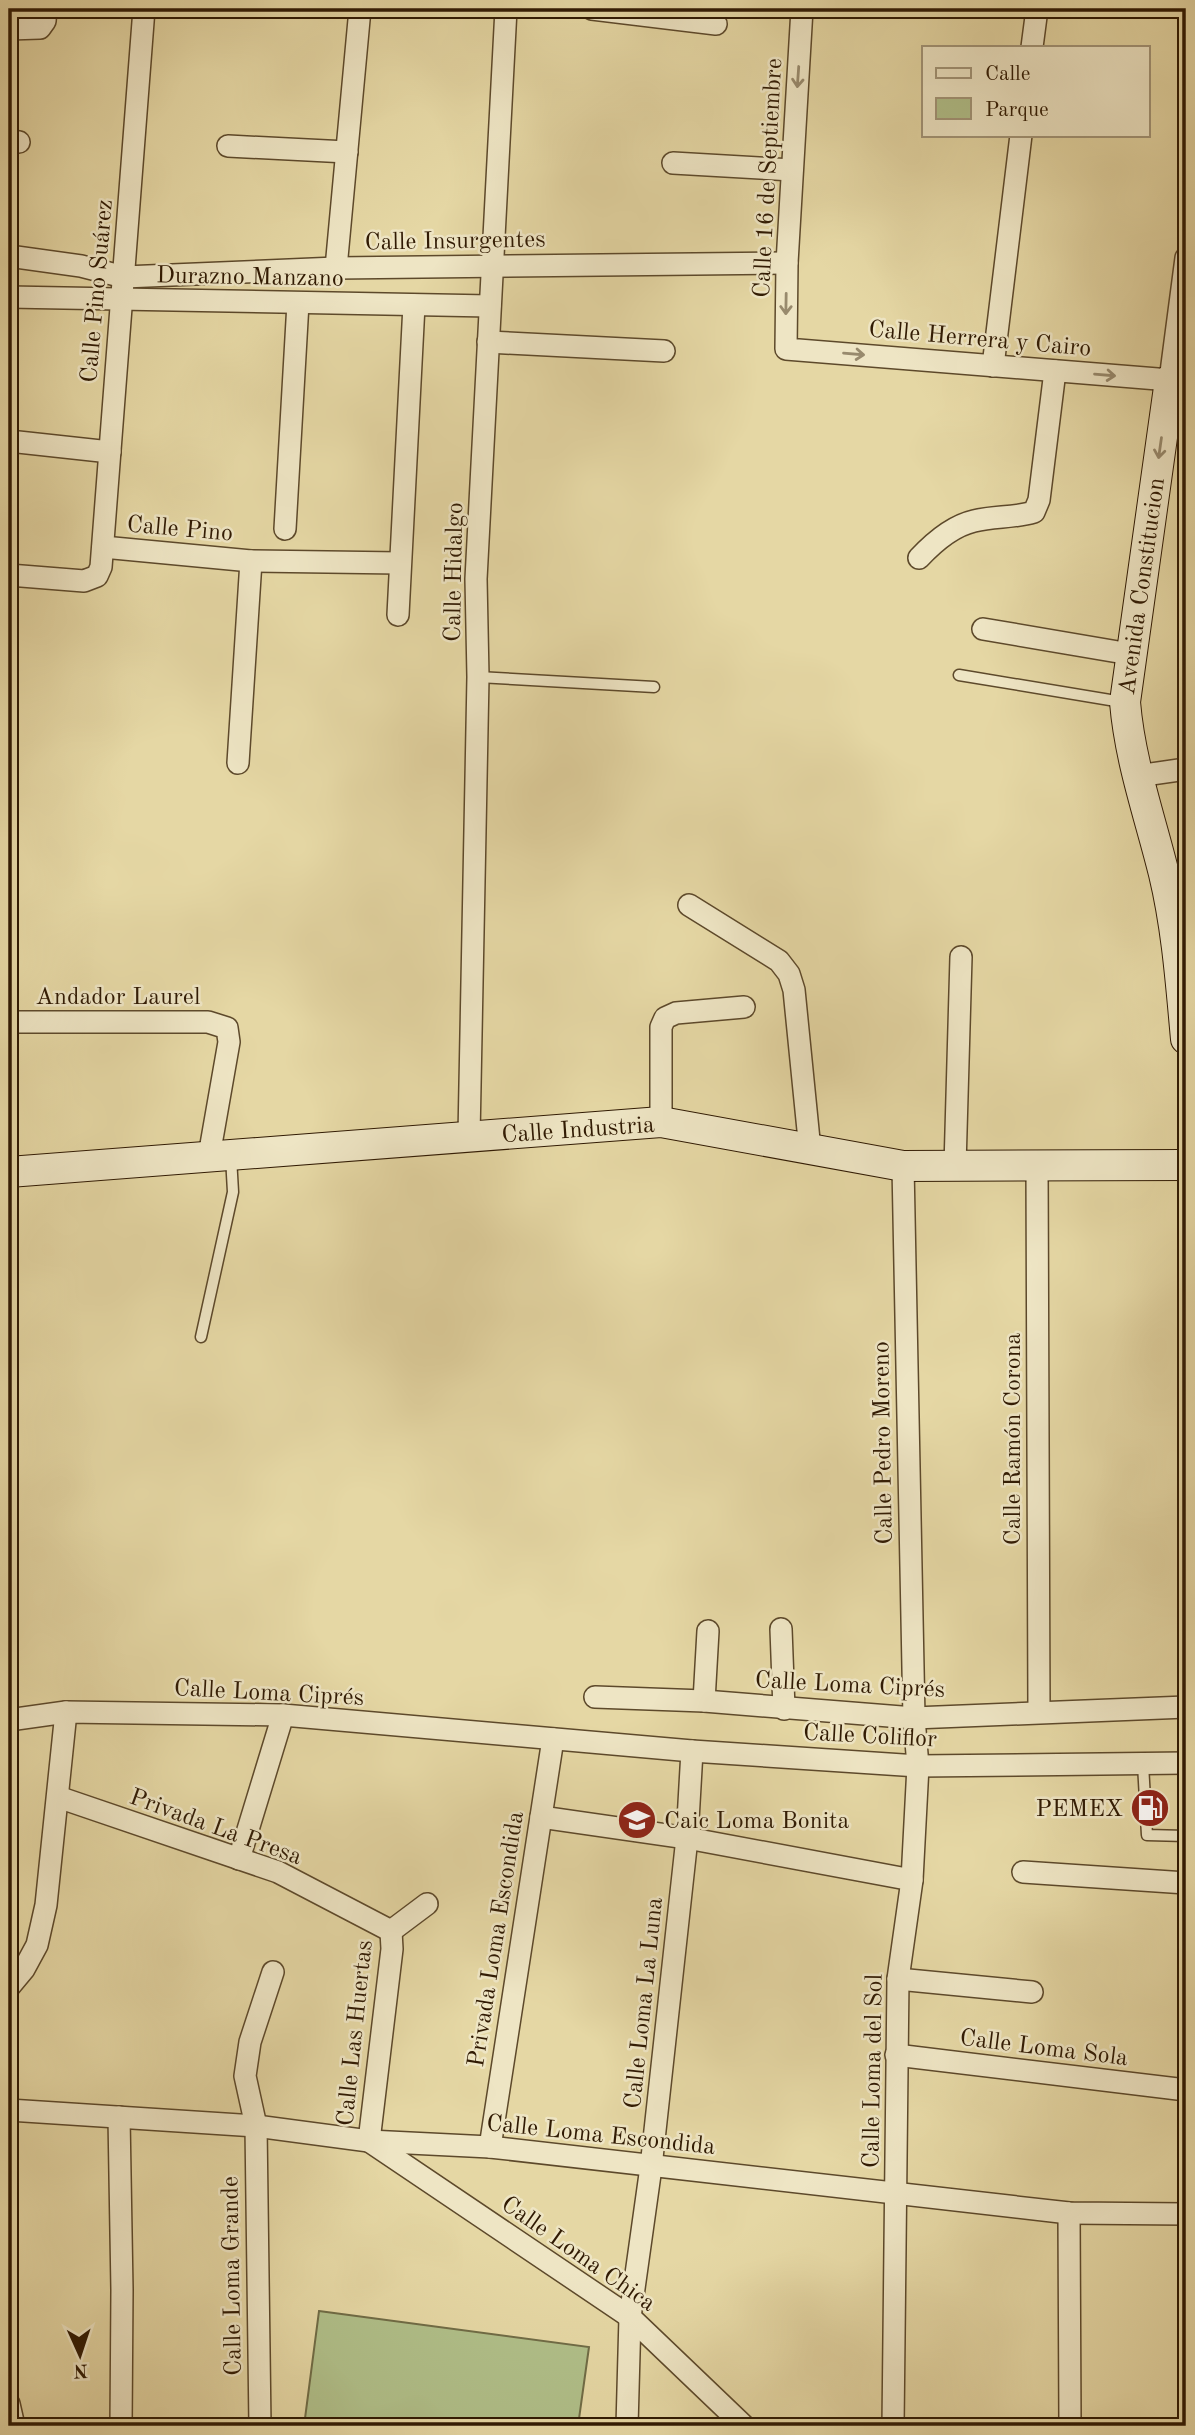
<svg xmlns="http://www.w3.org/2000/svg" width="1195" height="2435" font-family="'Old Standard TT',serif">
<rect width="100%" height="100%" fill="#e5d7a4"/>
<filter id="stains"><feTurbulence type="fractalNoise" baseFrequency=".00286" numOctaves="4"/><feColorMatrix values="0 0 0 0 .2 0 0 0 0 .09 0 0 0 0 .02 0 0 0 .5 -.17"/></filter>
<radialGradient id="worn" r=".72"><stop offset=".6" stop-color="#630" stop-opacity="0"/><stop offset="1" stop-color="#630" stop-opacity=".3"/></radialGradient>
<path fill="#b0bf89" stroke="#706c46" stroke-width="2" d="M319 2311 589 2347 578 2426H304Z"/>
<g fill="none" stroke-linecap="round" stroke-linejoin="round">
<g stroke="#5d492b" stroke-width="13">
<g id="lane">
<path d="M959 675 1122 702"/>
<path d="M478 677 654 687"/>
<path d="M201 1337 233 1192 231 1157"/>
<path d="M1143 1764 1147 1835 1186 1836"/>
</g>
</g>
<g stroke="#5d492b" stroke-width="24">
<g id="street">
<path d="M592 9 716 24"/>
<path d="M802 9 787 263 786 349 1170 380 1186 258"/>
<path d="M9 29 40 28 45 21 46 9"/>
<path d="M1032 47 1037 9"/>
<path d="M9 141 19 142"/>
<path d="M228 146 347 152"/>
<path d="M673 163 792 170"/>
<path d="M9 256 81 266 124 277 336 268 787 263"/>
<path d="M336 268 360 9"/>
<path d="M9 297 490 306"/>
<path d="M488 342 664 351"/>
<path d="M993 366 1021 135"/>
<path d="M9 441 110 452"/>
<path d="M285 529 298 303"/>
<path d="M103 547 251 561 400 563"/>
<path d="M919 558C934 542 952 526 974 521 994 516 1014 518 1034 512L1039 500 1055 371"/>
<path d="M9 575 84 581 97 576 101 567 144 9"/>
<path d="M398 615 414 305"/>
<path d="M983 629 1130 654"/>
<path d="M238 763 251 561"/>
<path d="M1137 776 1186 769"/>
<path d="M689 905 779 961 789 974 794 990 810 1150"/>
<path d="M9 1022H208L227 1028 229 1042 209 1156"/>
<path d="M661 1122V1027L665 1018 676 1013 744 1007"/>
<path d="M469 1136 478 677 476 579 506 9"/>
<path d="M1037 1165 1039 1712"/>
<path d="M955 1166 961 957"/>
<path d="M781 1629 784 1709"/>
<path d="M595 1697 704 1701 914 1718 1186 1707"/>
<path d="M704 1701 708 1631"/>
<path d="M9 1720 66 1712 283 1715 692 1751 918 1766 1186 1763"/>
<path d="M58 1797 278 1872 391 1931"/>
<path d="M541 1817 687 1838 912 1880"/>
<path d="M239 1859 283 1715"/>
<path d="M1023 1872 1186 1883"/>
<path d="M391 1931 392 1949 369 2141 630 2317 744 2426"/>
<path d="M391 1931 427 1904"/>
<path d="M898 1979 1032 1992"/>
<path d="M9 1987 24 1969 37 1945 46 1905 66 1712"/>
<path d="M896 2055 1186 2090"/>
<path d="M9 2110 256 2126 369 2141 490 2147 1069 2213 1186 2214"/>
<path d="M119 2117 122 2290 121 2426"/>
<path d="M490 2147 553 1739"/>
<path d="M1069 2213 1070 2426"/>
<path d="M9 2404 14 2426"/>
<path d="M260 2426 256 2126 245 2076 250 2042 273 1972"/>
<path d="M627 2426 630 2317 651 2167 687 1838 692 1751"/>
<path d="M893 2426 898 1979 912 1880 918 1766 914 1718 903 1166"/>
</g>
</g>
<g stroke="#301a03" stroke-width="32">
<g id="secondary">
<path d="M1186 382 1170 380 1125 702C1130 762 1150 817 1164 874 1177 928 1181 984 1186 1039"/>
<path d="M9 1172 661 1122 903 1166 1186 1165"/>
</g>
</g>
<use href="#lane" stroke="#eee5c4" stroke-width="10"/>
<use href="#street" stroke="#eee5c4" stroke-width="21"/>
<use href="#secondary" stroke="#eee5c4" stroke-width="30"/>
</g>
<defs><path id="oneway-shaft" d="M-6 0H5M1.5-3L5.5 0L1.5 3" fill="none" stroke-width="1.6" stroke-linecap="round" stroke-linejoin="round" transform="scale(1.75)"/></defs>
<g stroke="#988a6d">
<use href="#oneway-shaft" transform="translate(798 77) rotate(94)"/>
<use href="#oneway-shaft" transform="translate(786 304) rotate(91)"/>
<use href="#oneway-shaft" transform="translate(854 354) rotate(5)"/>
<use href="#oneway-shaft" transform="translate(1105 375) rotate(5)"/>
<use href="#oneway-shaft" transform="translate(1160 448) rotate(98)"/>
</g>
<defs>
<g id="fuel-disc" transform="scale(2.0125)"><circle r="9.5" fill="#8f2418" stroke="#eee5c4"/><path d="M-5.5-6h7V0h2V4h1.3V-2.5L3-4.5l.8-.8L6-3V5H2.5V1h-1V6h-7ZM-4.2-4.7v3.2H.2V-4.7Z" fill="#fff"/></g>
<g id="school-disc" transform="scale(2.0125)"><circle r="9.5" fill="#8f2418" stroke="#eee5c4"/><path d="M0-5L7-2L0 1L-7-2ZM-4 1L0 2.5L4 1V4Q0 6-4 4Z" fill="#fff"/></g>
</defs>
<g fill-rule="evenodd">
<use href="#fuel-disc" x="1150" y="1808"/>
<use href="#school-disc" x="637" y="1820"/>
</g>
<g text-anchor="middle" stroke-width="5" stroke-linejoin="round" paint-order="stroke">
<g font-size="24" fill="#301a03" stroke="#eee5c4">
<text transform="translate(767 178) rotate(-87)" y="8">Calle 16 de Septiembre</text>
<text transform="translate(455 240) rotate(-1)" y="8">Calle Insurgentes</text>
<text transform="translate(250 276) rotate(1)" y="8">Durazno Manzano</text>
<text transform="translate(96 291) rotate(-85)" y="8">Calle Pino Suárez</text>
<text transform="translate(980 338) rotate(5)" y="8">Calle Herrera y Cairo</text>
<text transform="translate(180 528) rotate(5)" y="8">Calle Pino</text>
<text transform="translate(453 572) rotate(-89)" y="8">Calle Hidalgo</text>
<text transform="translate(1141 586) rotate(-82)" y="8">Avenida Constitucion</text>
<text x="118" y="1004">Andador Laurel</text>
<text transform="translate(578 1129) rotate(-4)" y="8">Calle Industria</text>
<text transform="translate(1012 1439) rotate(-90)" y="8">Calle Ramón Corona</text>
<text transform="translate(882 1443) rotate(-91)" y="8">Calle Pedro Moreno</text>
<text transform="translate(850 1684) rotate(3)" y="8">Calle Loma Ciprés</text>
<text transform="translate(269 1692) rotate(3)" y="8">Calle Loma Ciprés</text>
<text transform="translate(870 1735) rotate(3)" y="8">Calle Coliflor</text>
<text transform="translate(216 1826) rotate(20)" y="8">Privada La Presa</text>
<text transform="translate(495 1939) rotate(-81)" y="8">Privada Loma Escondida</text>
<text transform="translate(643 2003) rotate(-84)" y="8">Calle Loma La Luna</text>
<text transform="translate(354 2033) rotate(-84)" y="8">Calle Las Huertas</text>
<text transform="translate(1044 2047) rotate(7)" y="8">Calle Loma Sola</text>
<text transform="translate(872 2071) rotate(-89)" y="8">Calle Loma del Sol</text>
<text transform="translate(601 2134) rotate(6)" y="8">Calle Loma Escondida</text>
<text transform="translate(579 2253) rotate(35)" y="8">Calle Loma Chica</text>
<text transform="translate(231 2276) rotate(-91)" y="8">Calle Loma Grande</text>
</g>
<g font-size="24" fill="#301a03" stroke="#eee5c4" text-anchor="end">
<text x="1123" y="1816">PEMEX</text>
<text x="664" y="1828" text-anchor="start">Caic Loma Bonita</text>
</g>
</g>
<rect width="1195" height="2435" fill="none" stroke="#e5d7a4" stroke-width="35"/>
<rect x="10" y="10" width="1174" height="2414" fill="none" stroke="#301a03" stroke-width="3.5"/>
<rect x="18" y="18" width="1160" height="2400" fill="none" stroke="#301a03" stroke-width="2"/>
<rect x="922" y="46" width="228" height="91" fill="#eee5c4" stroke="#a29477" stroke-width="2"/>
<rect x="936" y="68" width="35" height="10" fill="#eee5c4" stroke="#a29477" stroke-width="2"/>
<text x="985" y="80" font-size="21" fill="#301a03">Calle</text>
<rect x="936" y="98" width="35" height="21" fill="#b0bf89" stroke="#a29477" stroke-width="2"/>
<text x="985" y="116" font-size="21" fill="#301a03">Parque</text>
<g transform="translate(80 2355) rotate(177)" stroke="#eee5c4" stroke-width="5" paint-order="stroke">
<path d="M0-5L12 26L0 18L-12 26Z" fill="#301a03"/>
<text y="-10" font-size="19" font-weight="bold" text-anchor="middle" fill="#301a03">N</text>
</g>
<rect width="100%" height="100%" filter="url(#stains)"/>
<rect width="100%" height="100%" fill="url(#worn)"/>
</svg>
